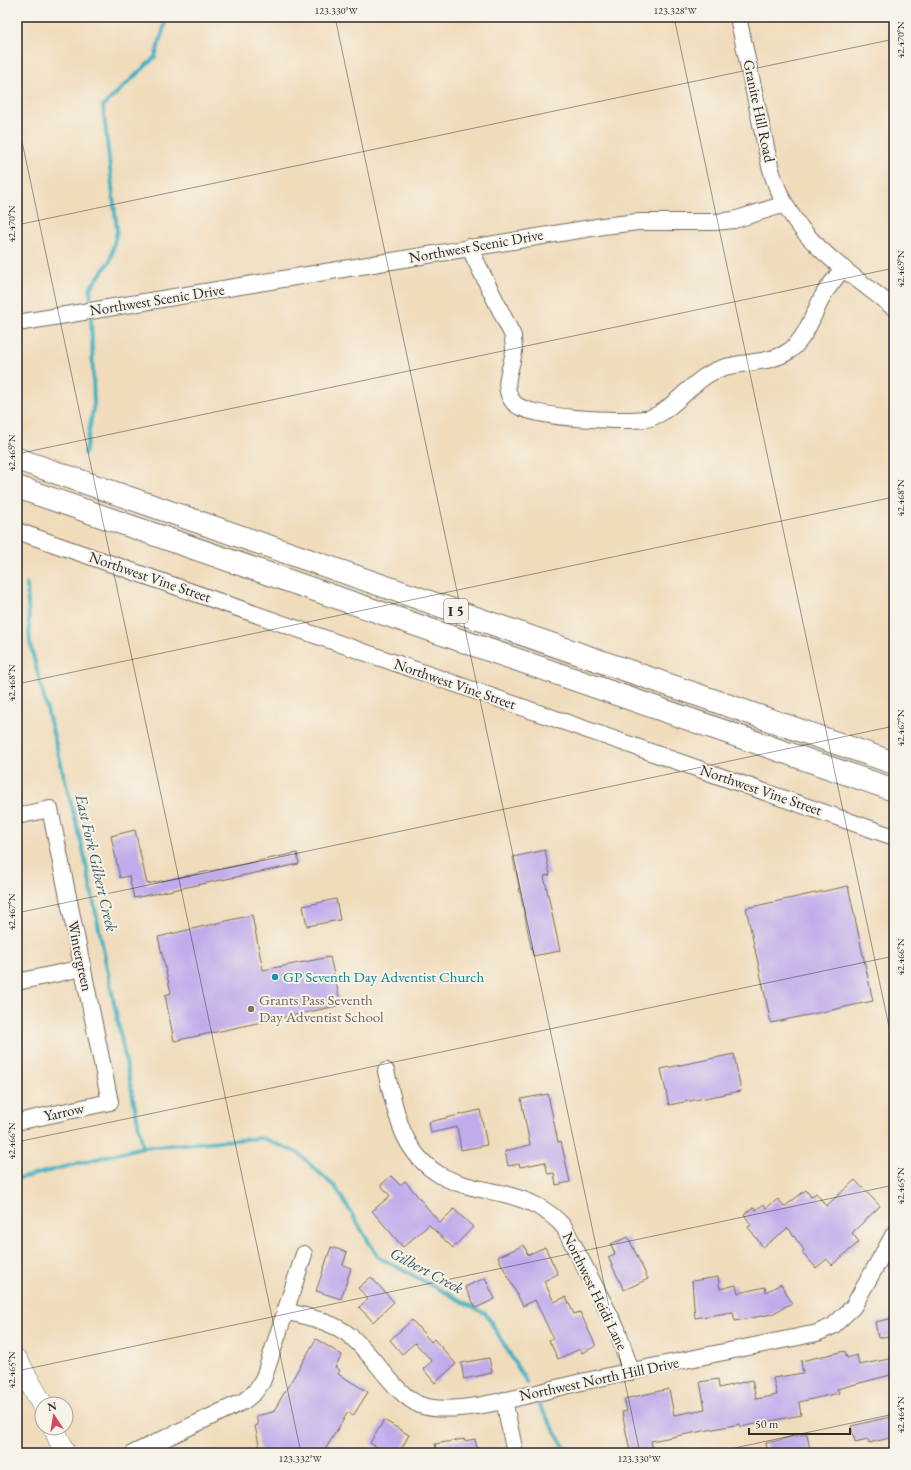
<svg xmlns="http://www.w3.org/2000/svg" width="911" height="1470" font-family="'EB Garamond',serif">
<rect width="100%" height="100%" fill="#f7f3e8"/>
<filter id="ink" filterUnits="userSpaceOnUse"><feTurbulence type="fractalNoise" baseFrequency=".025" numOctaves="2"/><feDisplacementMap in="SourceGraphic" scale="8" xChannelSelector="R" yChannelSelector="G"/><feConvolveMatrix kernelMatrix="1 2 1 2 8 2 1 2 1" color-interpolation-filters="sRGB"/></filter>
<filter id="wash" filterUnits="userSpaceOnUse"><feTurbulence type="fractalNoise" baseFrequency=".012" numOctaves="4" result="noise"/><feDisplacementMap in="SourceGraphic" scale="16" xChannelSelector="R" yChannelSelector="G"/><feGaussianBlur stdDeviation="0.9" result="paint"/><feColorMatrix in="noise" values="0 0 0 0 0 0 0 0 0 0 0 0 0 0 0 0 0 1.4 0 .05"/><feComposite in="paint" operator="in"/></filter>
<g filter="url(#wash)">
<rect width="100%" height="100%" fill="#f0dcbb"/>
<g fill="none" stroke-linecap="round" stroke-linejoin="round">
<g stroke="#43b1c0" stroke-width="4">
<path d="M91 308 90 288 110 261 117 231 103 106 155 57 167 17"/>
<path d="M85 454 94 404 91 315"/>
<path d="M27 584 30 643 84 854 143 1147"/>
<path d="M17 1179 143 1147 262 1138 298 1153 336 1188 378 1257 486 1314 527 1383"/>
<path d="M538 1403 568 1453"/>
</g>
</g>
<g id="blocks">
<g fill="#c0abeb">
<path d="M135 830 147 884 297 853 299 864 134 898 129 876 120 878 111 836Z"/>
<path d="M545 850 550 875 544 876 560 951 533 956 513 857Z"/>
<path d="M848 886 873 1001 771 1023 746 908Z"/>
<path d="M336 899 340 920 307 926 303 906Z"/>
<path d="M252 915 263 970 330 957 341 1005 174 1041 165 995 171 993 158 937Z"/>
<path d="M734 1054 741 1091 669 1105 661 1069Z"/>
<path d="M548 1094 558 1142 561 1141 570 1182 556 1185 554 1173 548 1174 545 1162 520 1167 519 1164 508 1166 505 1151 530 1145 521 1099Z"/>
<path d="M480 1110 487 1145 461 1150 457 1127 431 1133 429 1122Z"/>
<path d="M391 1176 400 1185 405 1181 440 1223 454 1209 473 1227 453 1248 429 1225 403 1247 372 1211 390 1196 381 1185Z"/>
<path d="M855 1180 880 1206 852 1233 859 1242 832 1265 827 1259 816 1268 802 1252 804 1250 788 1228 763 1247 748 1227 751 1225 744 1214 754 1207 756 1210 764 1204 766 1208 778 1199 784 1207 806 1190 811 1197 816 1193 826 1206Z"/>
<path d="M628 1237 648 1279 624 1290 608 1257 615 1254 611 1244Z"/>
<path d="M524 1245 528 1255 545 1247 558 1274 544 1281 554 1302 566 1297 574 1314 580 1312 596 1346 582 1353 580 1349 558 1359 549 1340 553 1338 535 1300 523 1306 498 1257Z"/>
<path d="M331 1247 347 1252 343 1265 351 1268 341 1299 316 1291Z"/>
<path d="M371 1277 394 1302 373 1322 359 1307 368 1299 358 1288Z"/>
<path d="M718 1277 720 1289 736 1285 738 1293 765 1287 766 1292 781 1284 792 1303 772 1314 735 1321 733 1312 695 1318 692 1281Z"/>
<path d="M485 1278 495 1299 476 1308 465 1287Z"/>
<path d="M894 1318V1335L878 1338 875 1322Z"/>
<path d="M412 1320 431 1342 434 1339 456 1364 435 1383 423 1369 432 1361 415 1343 402 1354 390 1340Z"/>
<path d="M316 1339 342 1355 335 1367 340 1370 338 1374 368 1392 353 1416 348 1412 323 1453H261L255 1426 258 1425 256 1416 273 1412Z"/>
<path d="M845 1351 847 1358 857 1355 859 1365 894 1358V1374L837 1389 839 1393 799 1402 801 1415 741 1427 740 1424 651 1441 652 1447 630 1451 622 1412 627 1411 624 1399 669 1389 674 1415 695 1411 705 1409 700 1382 718 1379 719 1388 752 1380 756 1399 777 1395 773 1378 803 1373 801 1361Z"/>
<path d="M489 1358 492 1373 464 1379 461 1363Z"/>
<path d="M894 1416V1437L869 1443 868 1439 855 1442 851 1426Z"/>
<path d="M384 1420 409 1435 399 1453H386L370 1443Z"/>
<path d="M805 1434H807L810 1449 794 1453H768L766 1443Z"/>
<path d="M464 1439V1441L475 1439 478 1453H437L435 1444Z"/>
</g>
</g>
</g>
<g filter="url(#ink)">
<use href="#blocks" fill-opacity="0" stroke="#70695d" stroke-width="1"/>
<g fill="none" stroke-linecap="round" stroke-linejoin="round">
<g stroke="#70695d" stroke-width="18">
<g id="minor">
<path d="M738 17 770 166C789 238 840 264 894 308"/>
<path d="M469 247 513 336C513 341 514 346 514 351 512 367 500 388 514 403 529 419 622 422 645 419 649 419 655 416 659 414 681 401 697 376 722 368 743 361 770 364 789 351 807 338 814 311 825 292 831 284 837 276 843 268"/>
<path d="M17 323 603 226 638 222H715L734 220 785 204"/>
<path d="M17 531 894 837"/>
<path d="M17 816 50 809 110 1102 17 1122"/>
<path d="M17 982 83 968"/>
<path d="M386 1071C396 1112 401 1152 440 1175 459 1186 483 1189 504 1194 528 1200 547 1208 564 1227L617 1329 631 1372"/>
<path d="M285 1311C307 1317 331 1321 349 1335 373 1353 394 1394 420 1405 456 1419 547 1389 586 1381 663 1364 740 1349 817 1333L833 1326 853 1307 894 1234"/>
<path d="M504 1400 515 1453"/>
<path d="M134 1453 244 1401 254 1393 262 1382 265 1374 304 1254"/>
</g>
</g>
<g stroke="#70695d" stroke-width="22">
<g id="major">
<path d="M17 1360 42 1404"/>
<path d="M54 1428 65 1453"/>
</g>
</g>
<g stroke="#70695d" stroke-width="24">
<g id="highway">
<path d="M17 459 894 763"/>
<path d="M17 487 894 790"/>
</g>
</g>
<use href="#minor" stroke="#fff" stroke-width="16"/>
<use href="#major" stroke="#fff" stroke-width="21"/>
<use href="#highway" stroke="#fff" stroke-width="22"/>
</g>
</g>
<path fill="none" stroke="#2b2b2b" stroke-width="1" stroke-opacity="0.45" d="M335 17 640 1453M674 17 894 1050M17 118 301 1453M17 225 894 39M17 454 894 268M17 684 894 497M17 913 894 726M17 1142 894 956M17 1371 894 1185M711 1453 894 1414"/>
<circle fill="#0f9aa8" stroke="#f7f3e8" stroke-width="1.5" cx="275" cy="977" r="4"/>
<circle fill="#8d6e63" stroke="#f7f3e8" stroke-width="1.5" cx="251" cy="1009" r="4"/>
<g text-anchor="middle" stroke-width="4" stroke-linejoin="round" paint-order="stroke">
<rect fill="#f7f3e8" stroke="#686764" stroke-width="1" x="444" y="599" width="24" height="24" rx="3"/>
<g font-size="14" font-weight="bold" fill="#2b2b2b">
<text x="456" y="616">I 5</text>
</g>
<g font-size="15" fill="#2b2b2b" stroke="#f7f3e8">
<text transform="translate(759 111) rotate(78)" y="5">Granite Hill Road</text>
<text transform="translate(476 246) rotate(-10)" y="5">Northwest Scenic Drive</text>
<text transform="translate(157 300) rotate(-9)" y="5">Northwest Scenic Drive</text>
<text transform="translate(150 577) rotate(19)" y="5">Northwest Vine Street</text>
<text transform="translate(455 684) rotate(19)" y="5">Northwest Vine Street</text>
<text transform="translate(761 790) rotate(19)" y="5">Northwest Vine Street</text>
<text transform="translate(80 956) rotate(78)" y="5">Wintergreen</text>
<text transform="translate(64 1112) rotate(-12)" y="5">Yarrow</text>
<text transform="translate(595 1291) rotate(64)" y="5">Northwest Heidi Lane</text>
<text transform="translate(599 1379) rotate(-12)" y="5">Northwest North Hill Drive</text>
</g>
<g font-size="15" fill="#0d838f" stroke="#f7f3e8" text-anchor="start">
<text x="283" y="982">GP Seventh Day Adventist Church</text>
</g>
<g font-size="15" fill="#785e54" stroke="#f7f3e8" text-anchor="start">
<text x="259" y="1005">Grants Pass Seventh<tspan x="259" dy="17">Day Adventist School</tspan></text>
</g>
<g font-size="16" font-style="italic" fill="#335a5f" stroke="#f7f3e8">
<text transform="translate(97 863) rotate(77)" y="6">East Fork Gilbert Creek</text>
<text transform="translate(427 1270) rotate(28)" y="6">Gilbert Creek</text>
</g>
</g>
<rect width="911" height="1470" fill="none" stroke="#f7f3e8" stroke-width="44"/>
<g transform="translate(54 1416) rotate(348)"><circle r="19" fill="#f7f3e8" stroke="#a5a39c"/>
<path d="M0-3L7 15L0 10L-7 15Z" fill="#d1495b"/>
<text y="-6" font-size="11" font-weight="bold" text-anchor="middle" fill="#2b2b2b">N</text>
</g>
<path d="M749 1428v6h101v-6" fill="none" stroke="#2b2b2b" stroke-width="2"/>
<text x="755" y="1428" font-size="12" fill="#2b2b2b" stroke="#f7f3e8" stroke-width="3" paint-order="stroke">50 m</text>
<rect x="22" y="22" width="867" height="1426" fill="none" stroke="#2b2b2b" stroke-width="1.5"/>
<g font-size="10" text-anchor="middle" fill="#2b2b2b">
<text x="336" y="14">123.330°W</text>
<text x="675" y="14">123.328°W</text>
<text transform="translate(900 40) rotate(-90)" y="4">42.470°N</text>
<text transform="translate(11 224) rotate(-90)" y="4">42.470°N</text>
<text transform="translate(900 269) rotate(-90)" y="4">42.469°N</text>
<text transform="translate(11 453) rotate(-90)" y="4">42.469°N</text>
<text transform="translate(900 498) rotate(-90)" y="4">42.468°N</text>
<text transform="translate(11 683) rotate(-90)" y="4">42.468°N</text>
<text transform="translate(900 728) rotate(-90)" y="4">42.467°N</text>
<text transform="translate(11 912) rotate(-90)" y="4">42.467°N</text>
<text transform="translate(900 957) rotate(-90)" y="4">42.466°N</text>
<text transform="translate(11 1141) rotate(-90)" y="4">42.466°N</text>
<text transform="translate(900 1186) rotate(-90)" y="4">42.465°N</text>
<text transform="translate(11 1370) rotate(-90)" y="4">42.465°N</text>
<text transform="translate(900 1415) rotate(-90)" y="4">42.464°N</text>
<text x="300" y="1462">123.332°W</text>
<text x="639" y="1462">123.330°W</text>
</g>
</svg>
